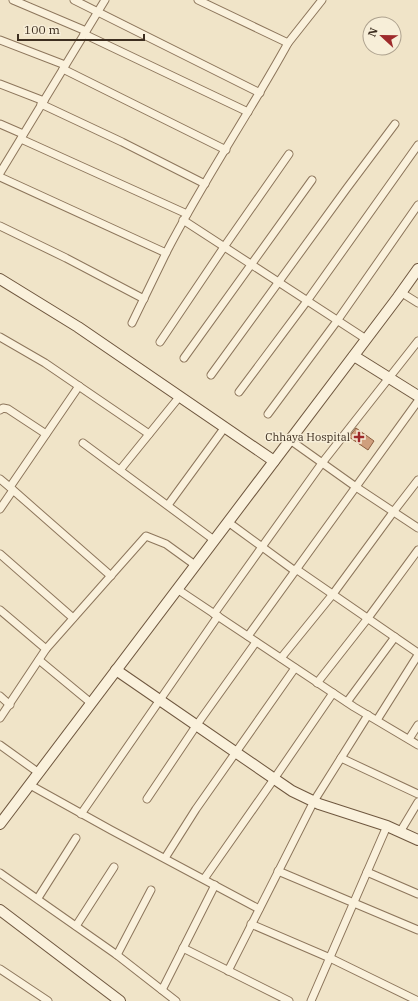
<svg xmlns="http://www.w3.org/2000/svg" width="418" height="1001" font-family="'IBM Plex Serif',serif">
<rect width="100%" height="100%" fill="#f0e4c8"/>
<path fill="#cf9f7d" stroke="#8d5f41" d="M356 428 374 441 368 450 349 437Z"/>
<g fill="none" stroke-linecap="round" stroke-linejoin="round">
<g stroke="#8d765c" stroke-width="9">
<g id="street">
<path d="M13 0 86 31"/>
<path d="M74 0 260 93"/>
<path d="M84 34 248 112"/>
<path d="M0 40 65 65"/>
<path d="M288 43 322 0"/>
<path d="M63 69 226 150"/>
<path d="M0 84 44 101"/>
<path d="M41 104 122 142 205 184"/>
<path d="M0 124 23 134"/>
<path d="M21 139 187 214"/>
<path d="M0 173 105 0"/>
<path d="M0 177 166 253C203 181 249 114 288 43L198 0"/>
<path d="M183 220 366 339"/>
<path d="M0 226 66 258 144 299"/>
<path d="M402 293 418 303"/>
<path d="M132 323 166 253"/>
<path d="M0 337 45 363 149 434"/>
<path d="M160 342 224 247 289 154"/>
<path d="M184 358 312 180"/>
<path d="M211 375 347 188 395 124"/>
<path d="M239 392 307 301 418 145"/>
<path d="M0 410 3 408 8 409 46 434"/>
<path d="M268 414 337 321 418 205"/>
<path d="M290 440 356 487 418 528"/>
<path d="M83 443 214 540"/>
<path d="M120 470 180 396"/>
<path d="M0 479 12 489"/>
<path d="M10 487 79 386"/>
<path d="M168 505 225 427"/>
<path d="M0 509 13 490 111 576"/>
<path d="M228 522 295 571"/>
<path d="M0 554 73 618"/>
<path d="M296 569 418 653"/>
<path d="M177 589 354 707 418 745"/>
<path d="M0 610 46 649 0 718"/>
<path d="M214 614 322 463 418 341"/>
<path d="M248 636 418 401"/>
<path d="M46 649 146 536 166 544 195 565"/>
<path d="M281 658 333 594 394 511 418 480"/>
<path d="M39 660 91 703"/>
<path d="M317 683 368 618 418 550"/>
<path d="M0 696 10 705"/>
<path d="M347 702 395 637"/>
<path d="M377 720 418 655"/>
<path d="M409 739 418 725"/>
<path d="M0 745 39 773"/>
<path d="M341 758 418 794"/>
<path d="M30 785 111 830 259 909"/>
<path d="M147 799 196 726 256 642"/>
<path d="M81 814 218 616"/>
<path d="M400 832 418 802"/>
<path d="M165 858 196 809 295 668"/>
<path d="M278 871 418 930"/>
<path d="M367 872 418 894"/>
<path d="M0 873 117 955 176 1001"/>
<path d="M204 879 274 779 333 693"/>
<path d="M38 898 76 838"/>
<path d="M251 924 330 958 418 1001"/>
<path d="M76 926 114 867"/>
<path d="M183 948 289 1001"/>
<path d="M117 955 151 890"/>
<path d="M0 969 48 1001"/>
<path d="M228 971 314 801 368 715"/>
<path d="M162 990 215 885"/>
<path d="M311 1001 387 826"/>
</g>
</g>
<g stroke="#6f573f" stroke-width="12">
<g id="secondary">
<path d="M0 279 78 327 274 461"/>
<path d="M354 356 418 396"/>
<path d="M116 670 292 791 319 804 387 826 418 840"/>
<path d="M0 824 398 297 418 269"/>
<path d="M0 910 120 1001"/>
</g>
</g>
<use href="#street" stroke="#faf1dc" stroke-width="7"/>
<use href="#secondary" stroke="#faf1dc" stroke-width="10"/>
</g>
<path fill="#9e2a2b" stroke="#f7eed8" stroke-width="1.5" d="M357 431h4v4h4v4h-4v4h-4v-4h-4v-4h4z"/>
<g text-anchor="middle" stroke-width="3" stroke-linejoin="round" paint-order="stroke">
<g font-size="11" fill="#3d2e20" stroke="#f7eed8" text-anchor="end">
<text x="350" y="441">Chhaya Hospital</text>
</g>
</g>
<g transform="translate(382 36) rotate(292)"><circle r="19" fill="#f7eed8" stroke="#ada18e"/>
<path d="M0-3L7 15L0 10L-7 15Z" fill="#9e2a2b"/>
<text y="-6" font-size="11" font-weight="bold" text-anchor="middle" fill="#3d2e20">N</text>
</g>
<path d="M18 34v6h126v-6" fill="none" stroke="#3d2e20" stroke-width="2"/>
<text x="24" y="34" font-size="12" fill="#3d2e20" stroke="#f7eed8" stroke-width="3" paint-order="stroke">100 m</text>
</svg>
